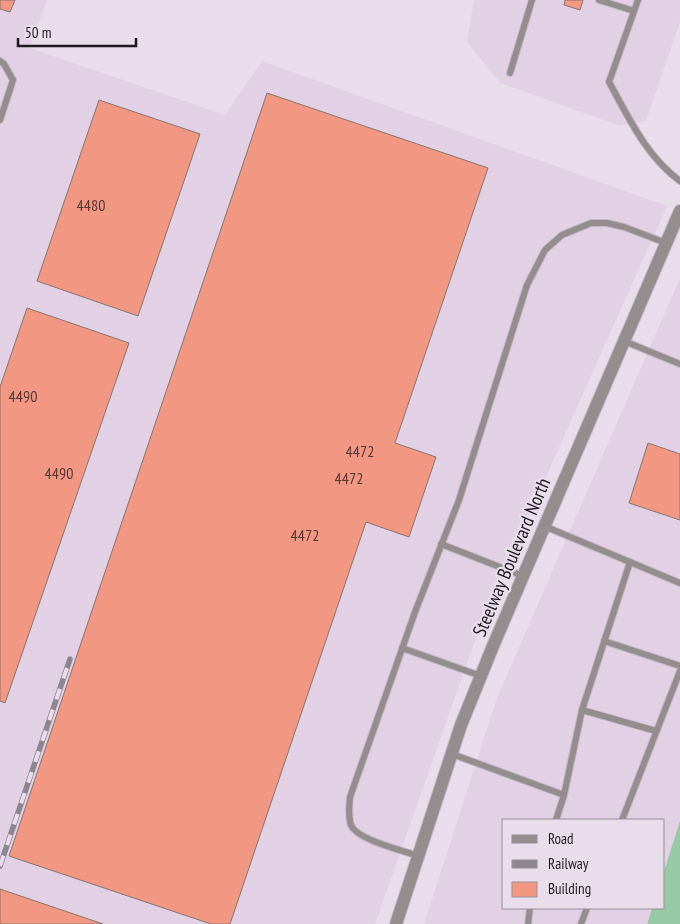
<svg xmlns="http://www.w3.org/2000/svg" width="680" height="924" font-family="'PT Sans Narrow',sans-serif">
<rect width="100%" height="100%" fill="#e9ddeb"/>
<g fill="#e2d1e5">
<path d="M0 0H47L30 48 225 115 262 61 667 206 483 618 375 924H0Z"/>
<path d="M474 0H680V22L646 121 620 126 500 83 467 42Z"/>
<path d="M680 278V821L664 871V820H504V908H652L647 924H424L497 698Z"/>
</g>
<path fill="#98c9a5" d="M680 821V924H647L652 908H664V871Z"/>
<g fill="#f29782" stroke="#86746f">
<path d="M0 0H15L10 12 0 9Z"/>
<path d="M565 0H583L580 10 564 5Z"/>
<path d="M267 93 488 168 395 443 436 457 409 537 366 522 230 924H211L9 856Z"/>
<path d="M99 100 200 134 138 316 37 281Z"/>
<path d="M27 308 129 343 5 703 0 701V387Z"/>
<path d="M648 443 680 454V520L629 503Z"/>
<path d="M0 889 103 924H0Z"/>
</g>
<g fill="none" stroke-linecap="round" stroke-linejoin="round">
<g stroke="#c4bac6" stroke-width="8">
<g id="service">
<path d="M599 0 634 11"/>
<path d="M638 0 609 82C629 118 646 156 680 181"/>
<path d="M0 61 4 64 13 80 0 120"/>
<path d="M510 73 532 0"/>
<path d="M624 341 680 364"/>
<path d="M544 526 680 583"/>
<path d="M441 544 523 576"/>
<path d="M604 641 680 666"/>
<path d="M402 648 481 676"/>
<path d="M582 710 656 731"/>
<path d="M452 754 564 795 556 820"/>
<path d="M564 795 582 710 630 562"/>
<path d="M622 820 680 671"/>
<path d="M418 856C402 850 357 840 351 825 348 816 349 806 350 797L415 612 459 500 527 285 545 250 562 235 591 223H607L624 227 666 243"/>
<path d="M528 924 530 908"/>
<path d="M581 924 587 908"/>
</g>
</g>
<g stroke="#c4bac6" stroke-width="14">
<path id="minor" d="M396 924 461 725 493 646 680 211"/>
</g>
<use href="#service" stroke="#958c8d" stroke-width="6"/>
<use href="#minor" stroke="#958c8d" stroke-width="12"/>
<g stroke="#8d858f" stroke-width="5.5">
<path id="rail" d="M0 866 70 659"/>
</g>
<use href="#rail" stroke="#e9ddeb" stroke-width="4" stroke-dasharray="11" stroke-linecap="butt"/>
</g>
<g text-anchor="middle" stroke-width="4.5" stroke-linejoin="round" paint-order="stroke">
<g font-size="16" fill="#533838">
<text x="91" y="211">4480</text>
<text x="23" y="402">4490</text>
<text x="360" y="457">4472</text>
<text x="59" y="479">4490</text>
<text x="349" y="484">4472</text>
<text x="305" y="541">4472</text>
</g>
<g font-size="19" fill="#1e191f" stroke="#e9ddeb">
<text transform="translate(511 557) rotate(-67)" y="7">Steelway Boulevard North</text>
</g>
</g>
<rect x="502" y="819" width="162" height="90" fill="#e9ddeb" stroke="#988f99"/>
<rect x="512" y="835" width="25" height="8" fill="#958c8d" stroke="#988f99"/>
<text x="548" y="844" font-size="15" fill="#1e191f">Road</text>
<rect x="512" y="860" width="25" height="8" fill="#8d858f" stroke="#988f99"/>
<text x="548" y="869" font-size="15" fill="#1e191f">Railway</text>
<rect x="512" y="882" width="25" height="15" fill="#f29782" stroke="#988f99"/>
<text x="548" y="894" font-size="15" fill="#1e191f">Building</text>
<path d="M18 38v8h118v-8" fill="none" stroke="#1e191f" stroke-width="2.5"/>
<text x="25" y="38" font-size="15" fill="#1e191f" stroke="#e9ddeb" stroke-width="4" paint-order="stroke">50 m</text>
</svg>
